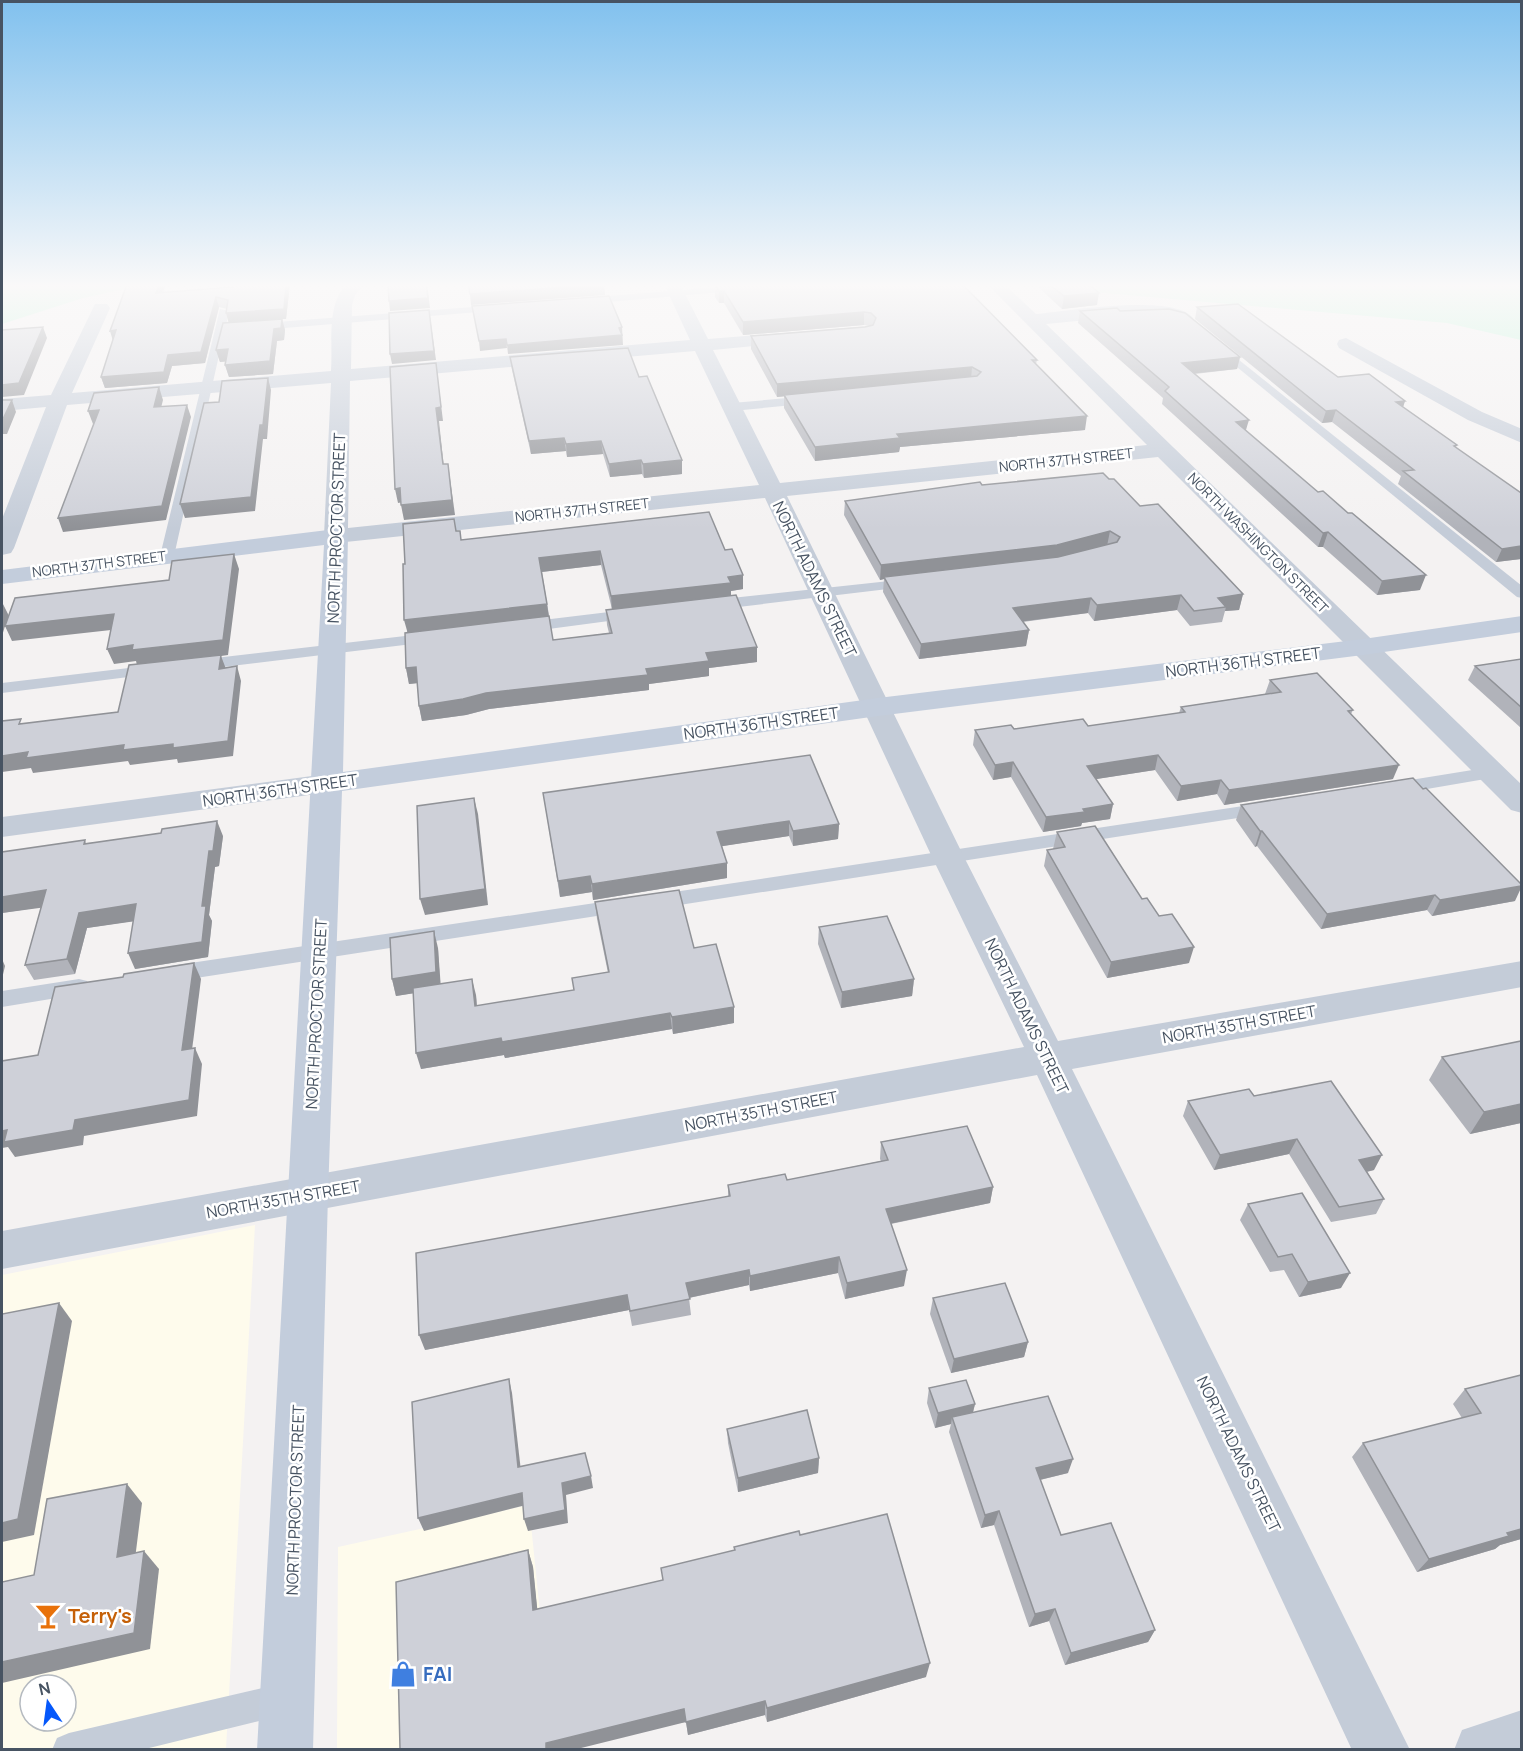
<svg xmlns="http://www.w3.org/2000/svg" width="1523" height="1751" font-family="Manrope,sans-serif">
<rect width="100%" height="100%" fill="#f4f2f2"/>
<g fill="#fefbec" fill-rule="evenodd">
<path d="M255 1225 226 1749H2V1275ZM30 1685H66V1721H30Z"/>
<path d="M529 1505 554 1749 337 1750 338 1547Z"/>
</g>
<g fill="#bdf5d8">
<path d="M2 284H148L83 298 2 324Z"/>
<path d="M1001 284H1521V340L1447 323Z"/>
</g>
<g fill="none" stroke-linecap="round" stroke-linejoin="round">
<g fill="#c4ccd8" fill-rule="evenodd">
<path d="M741 285 745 286V290L585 304 580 301 585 298Z"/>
<path d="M499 305 504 308 503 310 224 333 174 556 172 559H162L160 556 220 309 229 311 226 326Z"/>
<path d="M1219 344 1522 586V598L1517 597 1215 349V345Z"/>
<path d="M810 396 816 400 814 403 732 411 726 407 732 403Z"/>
<path d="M908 579 913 580 915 583 913 586 713 610 705 605 713 600Z"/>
<path d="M634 609 639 611 642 614 639 617 526 632 518 627 526 622Z"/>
<path d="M431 633 439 638 437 641 198 670 190 665 198 660Z"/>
<path d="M154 665 160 667 162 670 160 673 2 693V683Z"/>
<path d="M1491 767 1497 769 1500 773 1497 777 1392 795 1386 793 1383 789 1386 785 1392 783Z"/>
<path d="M1263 803 1270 805 1272 809 1270 813 654 909 647 907 644 902 647 897 654 895Z"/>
<path d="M622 899 629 901 632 906 629 911 170 982 163 979 159 974 163 969 170 966Z"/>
<path d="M79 979 87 981 90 987 87 993 2 1007V991Z"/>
<path d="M284 1683 296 1687 300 1699 296 1711 284 1715 141 1750H52L57 1738 69 1733Z"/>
</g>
<g fill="#c4ccd8" fill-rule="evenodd">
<path d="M347 284H365L355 295 352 305 351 369 690 340 664 284H680L708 339 796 332 802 333 805 337 802 341 796 342 713 350 780 483 1147 445 987 284H1004L1036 314C1066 311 1175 293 1193 318L1190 322 1184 323 1149 314 1046 324 1522 785V813L1511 810 1158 457 787 496 964 857 1058 1041 1522 961V987L1072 1069 1410 1750H1352L1037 1075 2 1269V1231L1024 1047 932 857 765 498 336 543 328 541 324 536 331 383 67 405 14 548 11 553 2 555V519L46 407 2 411V399L51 395 95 304H107L110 308 72 393 331 371C333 344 326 303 347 284ZM695 351 759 485 348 528 350 381Z"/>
<path d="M1346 338 1482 412 1522 429V443L1468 420 1339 348 1337 344 1339 340Z"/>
<path d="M327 774 338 777 342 784 338 791 2 837V817Z"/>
<path d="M1522 1710V1750H1454L1462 1730Z"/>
</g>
<path fill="#c3cddc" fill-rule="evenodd" d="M336 529 344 531 348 536 343 772 878 698 1363 639 1522 616V632L1363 655 878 716 342 791 328 1195 313 1750H257L324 545 2 584V570Z"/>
</g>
<g fill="#b1b3ba" fill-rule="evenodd">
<path d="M233 284H290L286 319H282L285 330 284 340 277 341 273 374 229 377 225 365 226 361 220 362 216 350 229 323 227 309 219 307 205 363 172 366 167 383 105 388 101 377 165 286 163 293 233 287Z"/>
<path d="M712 284H938L1037 360 1036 364 1085 430 900 447 899 452 815 461 784 408V396L777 397 751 349V336L870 326 864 325 743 335 724 303H719L715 297V286H712Z"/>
<path d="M1039 284H1088L1097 305 1062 309 1039 288Z"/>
<path d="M1197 307 1338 377 1405 401 1403 407 1457 445 1456 447 1521 559 1496 562 1398 484 1401 476 1332 422 1322 423 1195 319Z"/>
<path d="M1080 311H1120L1240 357 1237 369 1195 374 1246 430 1420 590 1377 595 1323 547H1318L1162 404 1163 398 1078 323Z"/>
<path d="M510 357 639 377 682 460V474L644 478 642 474 610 477 603 454 567 457 566 451 531 454 512 370Z"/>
<path d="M1109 479 1243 594 1239 610 1225 611 1222 622 1190 626 1177 610 1094 621 1088 613 1023 622 1029 630 1026 646 919 659 883 592 884 579 880 580 844 515 845 501 982 485Z"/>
<path d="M454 519 456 531 461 540 725 550 743 575V589L731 591V595L757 647V662L709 668V676L649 684V690L489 709 466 715 422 721 419 706 417 683 409 684 406 668 407 632 405 564ZM601 565 612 609 606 610 607 625 609 633 553 640 542 572Z"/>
<path d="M1521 659V728L1468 680 1475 666Z"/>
<path d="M1270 680 1353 710 1351 714 1393 779 1224 805 1217 794 1177 801 1155 770 1096 779 1113 804 1110 819 1082 823 1081 826 1043 832 1011 777 993 780 973 745 975 730 1088 726 1179 713 1181 707 1265 694Z"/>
<path d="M1423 789 1515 901 1432 916 1427 910 1321 929 1257 846 1255 847 1236 820 1241 805Z"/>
<path d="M543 793 839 824 838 839 793 846 789 836 722 846 727 863V878L593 900 592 892 560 897Z"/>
<path d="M1057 832 1142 899 1189 963 1107 978 1044 866 1047 850 1053 849Z"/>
<path d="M223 836 219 866 215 867 209 915 212 921 208 957 135 969 133 921 87 928 75 974 34 980 25 965 41 907 2 913 85 840 86 843Z"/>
<path d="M595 902 694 948 734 1007V1023L673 1034 672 1029 505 1058 504 1055 421 1069 414 993 396 996 392 979 438 948 440 984 476 995 477 1006 574 990 608 973 597 919Z"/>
<path d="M819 927 914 979 912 996 841 1008 818 944Z"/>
<path d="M1521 1041V1123L1470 1134 1429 1080 1442 1057Z"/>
<path d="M1254 1096 1374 1170 1367 1172 1384 1199 1376 1214 1331 1222 1289 1154 1214 1170 1183 1116 1188 1101Z"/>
<path d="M881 1142 993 1187 990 1203 891 1224 904 1286 845 1299 838 1273 750 1291 749 1285 689 1298 691 1315 632 1326 629 1310 425 1350 728 1197V1185L787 1180 881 1161 880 1159Z"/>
<path d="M1248 1204 1341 1288 1299 1297 1284 1270 1270 1272 1240 1220Z"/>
<path d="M933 1298 1028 1342 1024 1357 951 1373 930 1314Z"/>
<path d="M1521 1375V1539L1500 1545 1495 1549 1417 1572 1352 1457 1363 1443 1462 1418 1453 1404 1465 1389Z"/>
<path d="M929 1388 975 1404 973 1413 1068 1473 1040 1480 1061 1535 1155 1630 1148 1642 1065 1665 1049 1621 1029 1627 994 1525 981 1528 949 1432 951 1424 935 1428 927 1403Z"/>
<path d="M727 1429 819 1458 818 1473 738 1492 728 1443Z"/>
<path d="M800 1535 926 1677 767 1722 765 1715 688 1735 686 1722 400 1749 528 1550 533 1567 537 1609 663 1580 734 1551V1547Z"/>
</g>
<g fill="#909297">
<path d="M159 284H164L165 286 160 303 156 293Z"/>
<path d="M286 284H290L286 319H282L285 330 284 340 277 341 273 374 229 377 225 365 274 329 229 324 226 313Z"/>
<path d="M427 284 430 308 390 311 389 301Z"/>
<path d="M604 284 605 295 471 305 470 294Z"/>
<rect x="719" y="291" width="5" height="12"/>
<path d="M1099 293 1097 305 1062 309 1064 296Z"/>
<path d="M216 297 219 307 205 363 172 366 167 383 105 388 101 377 168 355Z"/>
<path d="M429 310 436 360 392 364 390 354Z"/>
<path d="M864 312V325L743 335V322Z"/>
<path d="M43 327 47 338 24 395 2 397V385Z"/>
<path d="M622 327 623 345 508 354 507 345Z"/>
<path d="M116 330 113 341 110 331Z"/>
<path d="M506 339 507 348 480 351 479 341Z"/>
<path d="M228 349 232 361 220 362 216 350Z"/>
<path d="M1240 357 1237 369 1179 375 1182 363Z"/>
<path d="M436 363 443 421H439L445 478 436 408Z"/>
<path d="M972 367 971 380 777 397V384Z"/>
<path d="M268 378 271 390 267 439H263L255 511 185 518 180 504 260 425Z"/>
<path d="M159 387 163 400 158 420 154 407Z"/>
<path d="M12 400 16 412 7 434H2V421Z"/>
<path d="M1405 401 1401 413 1396 402Z"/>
<path d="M187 405 191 417 166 520 63 532 58 518Z"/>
<path d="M99 410 103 423 93 424 88 411Z"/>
<path d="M1336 410 1332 422 1322 423 1326 411Z"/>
<path d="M1087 416 1085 430 900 447 899 452 815 461V447L897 434Z"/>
<path d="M1249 420 1245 433 1236 422Z"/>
<path d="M564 438 566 451 531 454 529 441Z"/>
<path d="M601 441 603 454 567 457 566 444Z"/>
<path d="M641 460 642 474 610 477 609 464Z"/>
<path d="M682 460V474L644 478 643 464Z"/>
<path d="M448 464 455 515 404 520 401 505Z"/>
<path d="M400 488 403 502 398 503 395 489Z"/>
<path d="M1110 531 1107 546 1055 560 884 577V579L880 580 881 565Z"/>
<path d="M1328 532 1323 547H1318L1323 533Z"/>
<path d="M1521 546V559L1496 562 1502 549Z"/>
<path d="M600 551 601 565 541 572 539 558Z"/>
<path d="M234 554 239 569 228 655 221 656 226 669 137 665 136 661 114 664 107 649Z"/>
<path d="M743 575V589L731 591V597L612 611 611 596Z"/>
<path d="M1426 575 1420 590 1377 595 1382 581Z"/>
<path d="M1243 594 1239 610 1225 611 1226 607 1218 598Z"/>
<path d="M1181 595 1177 610 1094 621 1097 605Z"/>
<path d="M1091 598 1088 613 1011 623 1013 608Z"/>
<path d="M2 602 9 616 114 614 120 629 12 641 5 626 2 636Z"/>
<path d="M547 604 549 618 408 634 404 620Z"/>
<path d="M1029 630 1026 646 919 659 921 644Z"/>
<path d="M757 647V662L709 668V676L649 684V690L489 709 466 715 422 721 419 706 486 693 646 669 706 653Z"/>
<path d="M237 666 241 681 233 756 178 763 177 759 130 765 128 761 33 773 31 768 2 772V756Z"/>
<path d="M416 667 419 683 409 684 406 668Z"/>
<path d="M1158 755 1155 770 1084 781 1087 766Z"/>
<path d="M1013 762 1011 777 993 780 995 765Z"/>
<path d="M1399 765 1393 779 1224 805 1229 790Z"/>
<path d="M1221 780 1217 794 1177 801 1181 786Z"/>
<path d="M474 798 478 814 488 905 425 915 420 899Z"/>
<path d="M1113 804 1110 819 1082 823 1081 826 1043 832 1046 817 1083 809Z"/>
<path d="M217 821 223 836 219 866 215 867 209 915 212 921 208 957 135 969 128 953 202 906 209 851Z"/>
<path d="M789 821V836L717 847V832Z"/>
<path d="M839 824 838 839 793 846V831Z"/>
<path d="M1260 831H1262L1257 846 1255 847Z"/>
<path d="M727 863V878L593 900 592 884Z"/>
<path d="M590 876 592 892 560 897 558 881Z"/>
<path d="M1521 886V888L1515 901 1432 916 1440 900Z"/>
<path d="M46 890 54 906 2 913V897Z"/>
<path d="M1435 895 1427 910 1321 929 1327 914Z"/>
<path d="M136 904 143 920 87 928 75 974 67 959 79 913Z"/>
<path d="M434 931 438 948 441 989 396 996 392 979Z"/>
<path d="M1194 947 1189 963 1107 978 1111 962Z"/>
<path d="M2 959 5 966 2 979Z"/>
<path d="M194 963 201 979 190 1066 182 1050Z"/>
<path d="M472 979 476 995 478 1023 475 1006Z"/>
<path d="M914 979 912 996 841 1008 842 992Z"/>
<path d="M734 1007V1023L673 1034 672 1017Z"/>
<path d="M670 1013 672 1029 505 1058 504 1055 421 1069 416 1053 501 1038Z"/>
<path d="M195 1048 202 1064 197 1116 84 1136 83 1145 15 1157 8 1147 2 1148V1131L75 1120Z"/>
<path d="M1521 1104V1123L1470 1134 1484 1112Z"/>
<path d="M1297 1139 1289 1154 1214 1170 1220 1155Z"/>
<path d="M1382 1155 1374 1170 1351 1175 1359 1160Z"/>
<path d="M993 1187 990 1203 884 1225 886 1209Z"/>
<path d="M839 1257 838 1273 750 1291V1276Z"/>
<path d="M749 1270V1285L688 1298 686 1283Z"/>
<path d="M907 1270 904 1286 845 1299 847 1283Z"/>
<path d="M1350 1273 1341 1288 1299 1297 1308 1282Z"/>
<path d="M627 1295 629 1310 425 1350 419 1335Z"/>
<path d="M59 1303 72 1321 34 1535 2 1542V1523Z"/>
<path d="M1028 1342 1024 1357 951 1373 954 1359Z"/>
<path d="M509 1379 512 1393 522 1480 518 1467Z"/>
<path d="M975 1404 971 1419 952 1417 951 1424 935 1428 938 1413Z"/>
<path d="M819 1458 818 1473 738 1492V1478Z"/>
<path d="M1073 1459 1068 1473 1031 1482 1036 1468Z"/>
<path d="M591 1476 593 1488 566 1495 568 1523 528 1531 524 1519 562 1483Z"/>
<path d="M127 1484 142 1503 133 1575 117 1557Z"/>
<path d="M522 1493 526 1505 424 1531 418 1518Z"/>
<path d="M999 1511 994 1525 981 1528 985 1515Z"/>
<path d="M1521 1529V1539L1500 1545 1495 1549 1417 1572 1429 1559Z"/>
<path d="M528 1550 533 1567 539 1626 533 1610Z"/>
<path d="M144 1551 159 1569 150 1649 2 1683V1662Z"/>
<path d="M1055 1609 1049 1621 1029 1627 1035 1614Z"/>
<path d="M1155 1630 1148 1642 1065 1665 1071 1653Z"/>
<path d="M930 1663 926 1677 767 1722V1708Z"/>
<path d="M765 1701V1715L688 1735 686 1722Z"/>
<path d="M684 1709 686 1722 577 1749H546V1743Z"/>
</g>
<g fill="#ced0d8" stroke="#909297" stroke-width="1.5">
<path d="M127 284H159L156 293 233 287V284H286L284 309 226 313 228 300 216 297 201 352 168 355 164 372 101 377 116 330 110 331Z"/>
<path d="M388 284H426L428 298 389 301Z"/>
<path d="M468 284H604L470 294Z"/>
<path d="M727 284H938L940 286 962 284 1037 360H1032L1087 416 897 434 900 438 815 447 784 395 977 376 981 372 972 367 777 384 751 336 865 327 873 325 876 318 871 313 864 312 743 322 724 291H719L715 285Z"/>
<path d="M1049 284H1088L1099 293 1064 296Z"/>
<path d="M609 296 622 327 619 328 622 335 507 345 506 339 479 341 472 306Z"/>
<path d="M1238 304 1338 377 1369 374 1405 401 1396 402 1457 445 1454 446 1521 493V546L1502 549 1403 471 1414 470 1336 410 1326 411 1197 307Z"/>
<path d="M1117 308 1120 311 1169 309 1185 313 1240 357 1182 363 1249 420 1236 422 1318 492 1323 491 1348 513H1352L1426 575 1382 581 1328 532 1323 533 1165 391 1169 387 1080 311Z"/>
<path d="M429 310 434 351 390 354 389 313Z"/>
<path d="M282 319 281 328 274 329 270 361 225 365 228 349 216 350 223 323Z"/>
<path d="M43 327 19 383 2 385V330Z"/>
<path d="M628 348 639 377 647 376 682 460 643 464 641 460 609 464 601 441 566 444 564 438 529 441 510 357Z"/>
<path d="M436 363 441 407 436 408 443 464H448L452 500 401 505 400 488 395 489 390 367Z"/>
<path d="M268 378 263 425H260L251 497 180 504 204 403 219 402 222 381Z"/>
<path d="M159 387 154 407 187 405 162 506 58 518 99 410 88 411 94 393Z"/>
<path d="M2 400H12L2 421Z"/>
<path d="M1103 473 1109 479H1114L1140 506 1158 504 1243 594 1218 598 1226 607 1194 611 1181 595 1097 605 1091 598 1013 608 1029 630 921 644 884 577 1058 557 1117 542 1120 537 1110 531 1057 545 881 565 845 501 980 482 982 485Z"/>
<path d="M709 512 725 550 732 549 743 575 728 577 731 583 611 596 600 551 539 558 547 604 404 620 403 564H405L403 524 454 519 456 531H460L461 540Z"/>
<path d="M234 554 223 640 132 650 133 645 107 649 114 614 5 626 15 598 169 580 172 561Z"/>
<path d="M736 595 757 647 706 653 709 661 646 669 648 675 486 693 463 699 419 706 416 667 406 668 405 633 549 616 553 640 612 633 606 610Z"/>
<path d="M221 655 219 669 237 666 228 741 173 748V744L123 750 124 745 26 758 28 752 2 756V721L21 719 19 724 118 712 129 665Z"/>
<path d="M1521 659V707L1475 666Z"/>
<path d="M1317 673 1353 710 1348 711 1399 765 1229 790 1221 780 1181 786 1158 755 1087 766 1113 804 1083 809 1085 812 1046 817 1013 762 995 765 975 730 1011 725 1014 729 1083 719 1088 726 1185 712 1181 707 1281 692 1270 680Z"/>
<path d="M810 755 839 824 793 831 789 821 717 832 727 863 592 884 590 876 558 881 543 793Z"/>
<path d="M1413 778 1423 789 1426 788 1521 884V886L1440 900 1435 895 1327 914 1262 831H1260L1241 805Z"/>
<path d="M474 798 485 889 420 899 417 806Z"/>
<path d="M217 821 213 851H209L202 906H206L202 942 128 953 136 904 79 913 67 959 25 965 46 890 2 897V852L85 840 84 844 161 833 162 829Z"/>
<path d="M1095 826 1142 899 1147 898 1159 916 1172 914 1194 947 1111 962 1047 850 1065 847 1057 832Z"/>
<path d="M679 890 694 948 716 944 734 1007 672 1017 670 1013 502 1042 501 1038 416 1053 413 988 472 979 475 1006 574 990 572 978 609 972 595 902Z"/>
<path d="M887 916 914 979 842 992 819 927Z"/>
<path d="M434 931 436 972 392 979 390 938Z"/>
<path d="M194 963 182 1050 195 1048 189 1100 75 1120 73 1130 4 1142 7 1130 2 1131V1061L38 1055 55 987 123 977 124 974Z"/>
<path d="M1521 1041V1104L1484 1112 1442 1057Z"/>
<path d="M1331 1081 1382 1155 1359 1160 1384 1199 1339 1207 1297 1139 1220 1155 1188 1101 1249 1089 1254 1096Z"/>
<path d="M967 1126 993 1187 886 1209 907 1270 847 1283 839 1257 750 1276 749 1270 686 1283 690 1299 630 1311 627 1295 419 1335 416 1253 730 1196 728 1185 785 1174 787 1180 888 1160 881 1142Z"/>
<path d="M1302 1193 1350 1273 1308 1282 1292 1254 1278 1257 1248 1204Z"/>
<path d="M1005 1283 1028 1342 954 1359 933 1298Z"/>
<path d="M59 1303 18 1519 2 1523V1314Z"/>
<path d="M1521 1375V1529L1507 1533 1509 1536 1429 1559 1363 1443 1481 1413 1465 1389Z"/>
<path d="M509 1379 518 1467 585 1453 591 1476 562 1483 565 1510 524 1519 522 1493 418 1518 412 1402Z"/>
<path d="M966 1380 975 1404 938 1413 929 1388Z"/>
<path d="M1048 1396 1073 1459 1036 1468 1061 1535 1111 1523 1155 1630 1071 1653 1055 1609 1035 1614 999 1511 985 1515 952 1417Z"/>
<path d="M807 1410 819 1458 738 1478 727 1429Z"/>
<path d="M127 1484 117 1557 144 1551 134 1633 2 1662V1582L34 1575 47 1499Z"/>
<path d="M887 1514 930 1663 767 1708 765 1701 686 1722 684 1709 546 1743V1749H400L396 1582 528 1550 533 1610 663 1580 661 1568 735 1550 734 1547 799 1531 800 1535Z"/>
</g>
<linearGradient id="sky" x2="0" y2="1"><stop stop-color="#81c1ee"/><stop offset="0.54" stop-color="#faf9f9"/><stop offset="1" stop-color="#faf9f9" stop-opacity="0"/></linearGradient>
<rect width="1523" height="529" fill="url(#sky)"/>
<defs>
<g id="bar-bare" transform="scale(2.07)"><path d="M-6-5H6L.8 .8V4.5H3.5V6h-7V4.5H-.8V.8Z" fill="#e8710a" stroke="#fff" stroke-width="2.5" paint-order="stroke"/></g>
<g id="shop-bare" transform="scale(2.07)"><path d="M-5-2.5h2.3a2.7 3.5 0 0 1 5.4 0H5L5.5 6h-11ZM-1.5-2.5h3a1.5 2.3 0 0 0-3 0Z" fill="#3f7fe0" stroke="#fff" stroke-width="2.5" paint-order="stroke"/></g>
</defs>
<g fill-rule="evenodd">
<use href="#bar-bare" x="48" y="1616"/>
<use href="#shop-bare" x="403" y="1674"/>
</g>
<g text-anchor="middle" stroke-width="5" stroke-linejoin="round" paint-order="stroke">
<g font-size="14" fill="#475362" stroke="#fff">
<text transform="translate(1066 460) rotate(-6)" y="5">NORTH 37TH STREET</text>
<text transform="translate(582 510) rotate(-6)" y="5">NORTH 37TH STREET</text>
<text transform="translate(1258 543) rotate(45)" y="5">NORTH WASHINGTON STREET</text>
<text transform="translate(99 564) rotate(-7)" y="5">NORTH 37TH STREET</text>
</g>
<g font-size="16" fill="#475362" stroke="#fff">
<text transform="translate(336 528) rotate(-88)" y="6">NORTH PROCTOR STREET</text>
<text transform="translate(815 579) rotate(64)" y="6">NORTH ADAMS STREET</text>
<text transform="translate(1243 662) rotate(-7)" y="6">NORTH 36TH STREET</text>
<text transform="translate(761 723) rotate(-8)" y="6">NORTH 36TH STREET</text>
<text transform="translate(280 790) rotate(-8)" y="6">NORTH 36TH STREET</text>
<text transform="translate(316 1014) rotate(-87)" y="6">NORTH PROCTOR STREET</text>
<text transform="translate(1027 1016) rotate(64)" y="6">NORTH ADAMS STREET</text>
<text transform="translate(1239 1024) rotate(-10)" y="6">NORTH 35TH STREET</text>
<text transform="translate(761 1111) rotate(-11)" y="6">NORTH 35TH STREET</text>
<text transform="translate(283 1199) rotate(-10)" y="6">NORTH 35TH STREET</text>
<text transform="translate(1239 1454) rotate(64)" y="6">NORTH ADAMS STREET</text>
<text transform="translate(295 1500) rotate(-88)" y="6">NORTH PROCTOR STREET</text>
</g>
<g font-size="20" font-weight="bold" fill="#c56008" stroke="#fff" text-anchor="start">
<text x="68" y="1623">Terry's</text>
</g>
<g font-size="20" font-weight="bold" fill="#366cbe" stroke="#fff" text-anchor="start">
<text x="423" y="1681">FAI</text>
</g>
</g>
<rect width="1523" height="1751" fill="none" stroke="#475362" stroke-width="6"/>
<g transform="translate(48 1703) rotate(347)"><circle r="28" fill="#ffffff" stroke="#b5bac0" stroke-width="1.5"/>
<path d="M0-4.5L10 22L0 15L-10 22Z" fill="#0558fb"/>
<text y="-9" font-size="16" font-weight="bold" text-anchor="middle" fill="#475362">N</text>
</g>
</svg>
